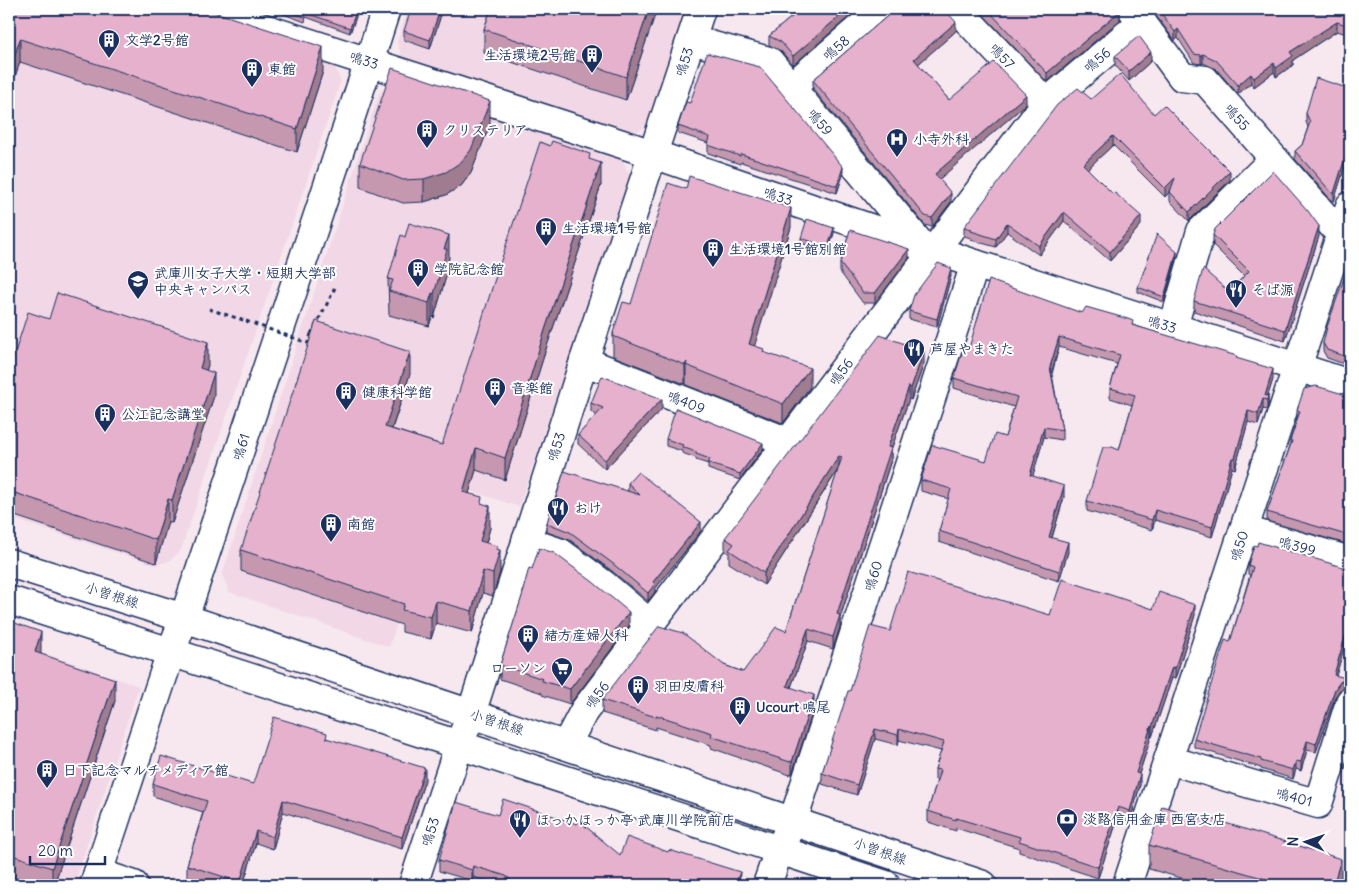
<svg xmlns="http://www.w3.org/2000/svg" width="1359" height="894" font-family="Delius,'Klee One',sans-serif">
<rect width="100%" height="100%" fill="#f7e8f0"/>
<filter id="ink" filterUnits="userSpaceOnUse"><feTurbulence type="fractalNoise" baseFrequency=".02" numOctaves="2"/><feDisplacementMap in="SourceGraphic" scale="10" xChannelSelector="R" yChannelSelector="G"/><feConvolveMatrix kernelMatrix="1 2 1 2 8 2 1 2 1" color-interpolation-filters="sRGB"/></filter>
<g filter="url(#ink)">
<g fill="#f2d8e6">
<path d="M9 9H162L334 65 341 81 181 550 170 561 156 565 9 518Z"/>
<path d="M408 9H686L649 125 632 134 402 58 397 42Z"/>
<path d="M392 84 622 158 630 177 519 507 444 482 389 647 229 592 222 575 379 93Z"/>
<path d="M9 641 139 686 74 885H9Z"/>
</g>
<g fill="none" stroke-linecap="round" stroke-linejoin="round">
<g stroke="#1b2f5e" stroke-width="31">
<g id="minor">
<path d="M957 9 1046 103"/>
<path d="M1132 9 1182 77 1205 80 1341 235"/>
<path d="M691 40 769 61 922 246"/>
<path d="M791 87 882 9"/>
<path d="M1173 327 1201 231 1274 159"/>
<path d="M584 361 788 442"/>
<path d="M1244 530 1350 561"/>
<path d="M526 541 561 553 603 584 650 624"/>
<path d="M566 745 584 711 1046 103 1142 22"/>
<path d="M1169 760 1318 804 1350 702"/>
<path d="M779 850 793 821 975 264"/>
<path d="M98 873 134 885"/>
<path d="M413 885 459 745 471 714 584 361 701 9"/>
<path d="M1127 885 1350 206"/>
</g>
</g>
<g stroke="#1b2f5e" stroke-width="31">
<g id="tertiary">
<path d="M205 9 653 154 975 264 1350 384"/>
<path d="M9 563 184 618 983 885"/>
<path d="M9 600 459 745 886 885"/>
<path d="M94 885 171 652 184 618 369 62 386 9"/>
<path d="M767 885 779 850"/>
</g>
</g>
<g stroke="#1b2f5e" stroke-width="3" stroke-dasharray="4 4" stroke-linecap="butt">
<path d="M209 309 246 321"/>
<path d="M311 334C319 318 329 302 336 285"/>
</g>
<use href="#minor" stroke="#fff" stroke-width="28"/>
<use href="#tertiary" stroke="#fff" stroke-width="28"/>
<path stroke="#1b2f5e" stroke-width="3" stroke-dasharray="4 4" stroke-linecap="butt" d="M246 321 308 343 311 334"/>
</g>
<g fill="#c598b0" stroke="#1b2f5e">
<path d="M9 9 323 71 297 152 20 62Z"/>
<path d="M275 9H359L350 33 306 17 305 22 275 11Z"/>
<path d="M491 9H657L626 100 484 53V29Z"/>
<path d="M801 9 793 65 781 51 769 45V36Z"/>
<path d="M978 9H1120V20L1047 82Z"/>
<path d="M1151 9H1350V35L1337 31 1293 60V65L1276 77 1274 72 1254 87 1251 83 1238 94 1216 69 1203 63 1201 64 1194 63 1178 38 1175 41Z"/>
<path d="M892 12 956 31 918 64 949 100 1026 104 939 179 951 202 932 227 925 225 813 89V80Z"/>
<path d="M440 18 430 49 404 40V31Z"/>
<path d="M1115 56 1151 61 1129 81 1115 65Z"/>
<path d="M1350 89V150L1334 201H1332L1295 159V151L1302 145 1308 127 1306 122V113Z"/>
<path d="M1091 99 1154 114 1230 180 1189 221 1170 201V192L1165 197 1113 145 1087 169 1141 225 1110 261 1064 221 1039 255 1007 232 996 247 971 240V238L964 236V227Z"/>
<path d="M490 124 471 173 461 186 446 195 424 202 403 203 360 187V163Z"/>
<path d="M678 126 843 175 837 193 741 162 740 164 708 153V143L678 133Z"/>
<path d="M590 159 601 185 545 352 505 480 476 470 469 493 482 504 490 528 486 543 497 549 500 572 493 596 483 593 472 633 436 623 431 639 402 632V625L241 571V550L410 374 392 429 442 445Z"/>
<path d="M791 227 754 346 764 352 810 387 783 423 686 385V383L685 384 613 356V333L631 304Z"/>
<path d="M834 233 828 252 801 243V238Z"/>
<path d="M1213 235 1319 236 1285 341 1194 311V301L1229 292 1244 276 1213 245Z"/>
<path d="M1177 256 1164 302 1138 292V287Z"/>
<path d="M1350 257V366L1327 358 1323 351V343L1350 261Z"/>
<path d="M449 258 447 264V273L434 318 432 317 429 326 389 315 388 279Z"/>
<path d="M909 258 875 303H863L840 272V263Z"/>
<path d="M951 276 937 327 909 319V311Z"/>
<path d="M1082 313 1133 325 1237 359 1273 379 1268 395V406L1267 410 1263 409 1258 425 1248 422 1235 469 1232 468 1212 537 1155 520 1152 530 1087 511V501L1119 450 1132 405 1110 398V388L1117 364 1059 347 1052 374 1062 430V440L1044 437 1032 476 1064 497 1052 538 1068 552 1059 581 939 542V531L949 499 921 491V480L986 461 1005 437 1014 407 954 388V378Z"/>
<path d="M49 319 208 365 206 371 214 396 172 523 168 522 156 563 9 514V371Z"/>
<path d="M924 363 911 400 909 399 891 450V460L840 618V627L833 649 808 641 791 687 814 708 792 774 790 773V775L711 748V745L656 727V730L602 713V700L724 665 743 672 786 631 838 470 764 585 729 563V553L725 551V538Z"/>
<path d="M1350 396V545L1267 521V512L1290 446V441L1297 419V410Z"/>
<path d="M591 403 662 409 605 469 578 444V435L597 415 591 412Z"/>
<path d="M666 439 763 449 740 480 708 469V464L696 460V458L682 453V451L666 446Z"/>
<path d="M628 483 701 531 655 589V592L648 601 612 571 570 540 547 532V523L555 501 628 491Z"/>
<path d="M1248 565 1350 568V643L1346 641 1336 675 1346 687 1340 690 1335 697 1316 752 1307 750 1301 771 1296 769 1293 779 1261 769V768L1194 747V739L1230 642 1250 575 1248 574Z"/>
<path d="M523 590 629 626 570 704 542 695V693L500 679V665L523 594Z"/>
<path d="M1153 609 1195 615 1175 679 1172 678 1152 737H1151L1139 774 1140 785 1130 822 1118 818 1098 878 1019 852V848L956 828V831L928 822V811L937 780H935V769L941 751 899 740 898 745 875 739 857 795 822 784V773L850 691 890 631 1050 615Z"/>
<path d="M9 621 41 654 115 701 54 885H36L9 876Z"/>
<path d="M327 739 425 780 402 849 283 812 273 849 256 843 243 885H212L187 878V865L203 812 153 796V784H253Z"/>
<path d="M1149 845 1341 881 1350 885H1206L1149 869Z"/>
<path d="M620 855 740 883 739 885H500L473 877 472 881 439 871V860Z"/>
</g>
<g fill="#a07c90" stroke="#1b2f5e">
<path d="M357 9H359L350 33V28Z"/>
<path d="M440 9V18L430 49V40Z"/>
<path d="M649 9H657L626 100V77Z"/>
<path d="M848 9H858L793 65V56Z"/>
<path d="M1120 11V20L1047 82V73Z"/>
<path d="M956 22V31L914 68V59Z"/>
<path d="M1337 22V31L1293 60V65L1276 77V68L1290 52Z"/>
<path d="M1178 29V38L1175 41V32Z"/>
<path d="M20 39V62L9 95V72Z"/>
<path d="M323 47V71L297 152V129Z"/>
<path d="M1151 52V61L1129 81V71Z"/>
<path d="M1203 54V63L1201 64V55Z"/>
<path d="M1274 63V72L1254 87V78Z"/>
<path d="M1251 74V83L1238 94V85Z"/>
<path d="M1026 95V104L935 183V174Z"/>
<path d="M490 101V124L471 173 461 186 446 195 424 202V179Z"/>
<path d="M1113 136V145L1083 173V164Z"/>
<path d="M1350 142V150L1334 201V193Z"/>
<path d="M601 163V185L545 352 505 480V458L545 330Z"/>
<path d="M843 167V175L837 193V186Z"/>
<path d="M1230 171V180L1189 221V212Z"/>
<path d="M1175 178V186L1165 197V188Z"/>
<path d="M951 193V202L932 227V218Z"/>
<path d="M791 208V227L749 364V344Z"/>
<path d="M1064 212V221L1039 255V246Z"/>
<path d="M1141 216V225L1110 261V252Z"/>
<path d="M1007 223V232L996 247V239Z"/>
<path d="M1319 226V236L1285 341V330Z"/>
<path d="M834 228V233L828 252V247Z"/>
<path d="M449 235V258L447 264V273L434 318V294L444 249Z"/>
<path d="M909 249V258L875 303V293Z"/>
<path d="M1177 252V256L1164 302V297Z"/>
<path d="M951 268V276L937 327V319Z"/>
<path d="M432 293V317L429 326V303Z"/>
<path d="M1059 337V347L1050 378V367Z"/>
<path d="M208 342V365L200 391V368Z"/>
<path d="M924 351V363L911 400V388Z"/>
<path d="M410 352V374L385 449V427Z"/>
<path d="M687 362 686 365V383L685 384V365Z"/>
<path d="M810 368V387L783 423V404Z"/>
<path d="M1273 369V379L1268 395V406L1267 410V400L1265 396Z"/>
<path d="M214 373V396L172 523V500Z"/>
<path d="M909 386V399L891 450V460L840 618V627L833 649V637L837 614 888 447Z"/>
<path d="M662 399V409L605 469V460Z"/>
<path d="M1263 399V409L1258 425V414Z"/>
<path d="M1248 411V422L1235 469V458Z"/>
<path d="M1044 427V437L1030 486V475Z"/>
<path d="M763 443V449L740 480V474Z"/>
<path d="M476 448V470L463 514V492Z"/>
<path d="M839 456V468L764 585V573Z"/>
<path d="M1232 458V468L1212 537V527Z"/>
<path d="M1064 486V497L1049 547V537Z"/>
<path d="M168 499V522L156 563V540Z"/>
<path d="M490 506V528L480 563V541Z"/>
<path d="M1155 510V520L1152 530V520Z"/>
<path d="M701 522V531L655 589V592L648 601V593L653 582Z"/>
<path d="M1068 542V552L1059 581V571Z"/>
<path d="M497 546V559L500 550V572L493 596V574Z"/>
<path d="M483 571V593L472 633V611Z"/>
<path d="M436 601V623L431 639V617Z"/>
<path d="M1195 605V615L1175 679V668Z"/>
<path d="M629 612V626L570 704V689Z"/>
<path d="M808 629V641L787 698V686Z"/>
<path d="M41 632V655L35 652Z"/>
<path d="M1346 633V641L1334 683V675Z"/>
<path d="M1172 667V678L1152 737V727Z"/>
<path d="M1346 678V687L1340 690 1335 697 1316 752V744L1335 689 1340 682Z"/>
<path d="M115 679V701L54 885H52V868Z"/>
<path d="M814 695V708L792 774V762Z"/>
<path d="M1151 726V737L1136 783V773Z"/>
<path d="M875 729V739L857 795V785Z"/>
<path d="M899 729V740L898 745V735Z"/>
<path d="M1307 741V750L1301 771V762Z"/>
<path d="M1296 761V769L1293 779V770Z"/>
<path d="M425 768V780L402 849V837Z"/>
<path d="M1140 774V785L1130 822V811Z"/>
<path d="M283 800V812L273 849V837Z"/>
<path d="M1118 807V818L1098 878V867Z"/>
<path d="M256 831V843L243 885H240V882Z"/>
<path d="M1341 859V883L1335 879Z"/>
<path d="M473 866V877L472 881V870Z"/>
<path d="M740 872 739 885H735Z"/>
</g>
<g fill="#e5b1cd" stroke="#1b2f5e">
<path d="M9 9H205L323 47 297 129 20 39 9 72Z"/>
<path d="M282 9H357L350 28 306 13 305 17Z"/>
<path d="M411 9H440L430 40 404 31Z"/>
<path d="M491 9H649L626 77 484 29Z"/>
<path d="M801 9H848L793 56 781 42 769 36Z"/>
<path d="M894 9H944L956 22 914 59 949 100 994 62 1026 95 935 174 951 193 932 218 925 216 813 80 892 12Z"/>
<path d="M987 9H1120V11L1047 73Z"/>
<path d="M1158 9H1350V26L1337 22 1290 52 1293 56 1276 68 1274 63 1254 78 1251 74 1238 85 1216 60 1203 54 1201 55 1194 54 1178 29 1175 32Z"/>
<path d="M1139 36 1151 52 1129 71 1115 56Z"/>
<path d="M707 53 760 67 843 167 837 186 741 154 740 156 708 145 710 137 678 126 686 102 690 103Z"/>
<path d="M392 68 490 101 471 150 461 162 446 172 424 179 403 180 360 163Z"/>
<path d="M1120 74 1154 114 1164 105 1230 171 1189 212 1170 192 1175 178 1165 188 1113 136 1083 164 1113 194 1115 193 1141 216 1110 252 1064 212 1039 246 1007 223 996 239 971 231 972 229 964 227 1057 105 1078 88 1091 99Z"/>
<path d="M1316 78 1350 89V142L1334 193H1332L1295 151 1302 145 1310 122 1306 113Z"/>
<path d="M552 141 590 154 589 159 601 163 545 330 505 458 476 448 463 492 482 497 481 503 490 506 480 541 497 546 496 549 500 550 493 574 483 571 472 611 436 601 431 617 402 610 404 604 241 550 316 321 410 352 385 427 442 445 492 288 540 142 550 146Z"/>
<path d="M1273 171 1308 211 1319 226 1285 330 1194 301 1203 269 1229 292 1249 271 1213 235 1215 229Z"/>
<path d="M689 176 791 208 749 344 764 349 763 352 810 368 783 404 686 365 687 362 685 365 613 336 614 334 613 333 623 302 631 304 668 183 686 189Z"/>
<path d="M807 219 834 228 828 247 801 238Z"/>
<path d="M409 223 449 235 444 249H447L434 294 432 293 429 303 389 291 393 280 388 279 401 235 405 237Z"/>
<path d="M850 230 909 249 875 293H863L840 263Z"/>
<path d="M1157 234 1177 252 1164 297 1138 287Z"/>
<path d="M1350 261V358L1327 350 1323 343 1327 327Z"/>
<path d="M938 263 951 268 937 319 909 311 914 295Z"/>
<path d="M989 280 1082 313 1086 307 1128 319 1133 321 1132 325 1237 356 1236 358 1273 369 1265 396 1268 395 1267 400 1263 399 1258 414 1248 411 1235 458H1232L1212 527 1155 510 1152 520 1087 501 1103 447H1112L1119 450 1135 395 1110 388 1120 355 1059 337 1050 367 1062 430 1044 427 1030 475 1064 486 1049 537 1068 542 1059 571 939 531 951 489 921 480 932 445 986 461 995 434 1005 437 1017 397 954 378 964 346 969 348Z"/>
<path d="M57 293 208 342 200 368 214 373 172 500 168 499 156 540 9 491V371L28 312 49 319Z"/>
<path d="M880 335 924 351 911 388 909 386 888 447 891 448 837 614 840 615 833 637 808 629 787 686 814 695 792 762 790 761V762L711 736 712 733 656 715V717L602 700 659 626 683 633 724 665 743 672 776 627 786 631 842 457 839 456 764 573 729 550 734 544 725 538Z"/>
<path d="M602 376 662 399 605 460 578 435 603 408 591 403Z"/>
<path d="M1316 386 1350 396V536L1267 512 1292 441H1290L1300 411 1297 410 1304 389Z"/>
<path d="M676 408 763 443 740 474 708 463 710 459 696 454V452L682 447 683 445 666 439Z"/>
<path d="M564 471 640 495 628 483 638 472 701 522 653 582 655 584 648 593 612 563 570 532 547 523 553 501H555Z"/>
<path d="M1258 542 1346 568H1350V634L1346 633 1334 675 1346 678 1340 682 1335 689 1316 744 1307 741 1301 762 1296 761 1293 770 1261 761V759L1194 739 1225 640 1230 642 1253 567 1248 565 1254 545 1257 546Z"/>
<path d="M539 548 554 553 593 582 629 612 570 689 542 681 543 679 500 665 524 590H523L529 568 532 569Z"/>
<path d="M908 572 1050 615 1062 579 1153 609 1159 592 1195 605 1175 668 1172 667 1152 727 1151 726 1136 773 1140 774 1130 811 1118 807 1098 867 1019 841 1020 837 956 818V820L928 811 940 770 935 769 944 742 899 729 898 735 875 729 857 785 822 773 848 691H850L870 626 890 631Z"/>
<path d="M9 621 41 632 35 652 115 679 52 868 9 854Z"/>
<path d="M274 717 327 733 326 738 425 768 402 837 283 800 273 837 256 831 240 882 187 865 207 801 153 784 161 756 253 784Z"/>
<path d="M503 799 577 824 579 821 620 855 627 837 668 852 669 850 740 872 735 885H517L506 876 473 866 472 870 439 860 456 802 498 815Z"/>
<path d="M1162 806 1205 820 1206 817 1341 859 1335 879 1350 883V885H1283V884L1149 845Z"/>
</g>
</g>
<defs>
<g id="building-pin" transform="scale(1.125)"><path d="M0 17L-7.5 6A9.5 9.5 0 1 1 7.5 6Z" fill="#1b2f5e" stroke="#fff"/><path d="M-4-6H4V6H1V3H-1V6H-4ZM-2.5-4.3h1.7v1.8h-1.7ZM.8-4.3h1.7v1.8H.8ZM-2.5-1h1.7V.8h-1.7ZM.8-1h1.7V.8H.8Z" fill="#fff"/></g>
<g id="hospital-pin" transform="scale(1.125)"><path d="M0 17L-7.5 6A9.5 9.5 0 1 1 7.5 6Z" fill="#1b2f5e" stroke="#fff"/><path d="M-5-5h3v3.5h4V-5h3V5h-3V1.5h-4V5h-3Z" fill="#fff"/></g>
<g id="university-pin" transform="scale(1.125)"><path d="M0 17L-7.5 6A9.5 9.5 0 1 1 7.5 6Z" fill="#1b2f5e" stroke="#fff"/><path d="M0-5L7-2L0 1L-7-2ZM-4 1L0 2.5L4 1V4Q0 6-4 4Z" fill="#fff"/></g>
<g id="restaurant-pin" transform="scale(1.125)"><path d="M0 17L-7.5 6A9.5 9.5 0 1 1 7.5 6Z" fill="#1b2f5e" stroke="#fff"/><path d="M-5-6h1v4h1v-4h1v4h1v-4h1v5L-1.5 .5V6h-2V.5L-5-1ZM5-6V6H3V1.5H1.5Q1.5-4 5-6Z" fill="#fff"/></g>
<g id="supermarket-pin" transform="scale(1.125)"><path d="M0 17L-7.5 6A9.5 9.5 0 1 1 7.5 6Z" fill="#1b2f5e" stroke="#fff"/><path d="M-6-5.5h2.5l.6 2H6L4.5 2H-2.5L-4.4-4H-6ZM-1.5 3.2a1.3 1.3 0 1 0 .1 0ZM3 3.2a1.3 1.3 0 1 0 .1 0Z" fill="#fff"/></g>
<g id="bank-pin" transform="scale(1.125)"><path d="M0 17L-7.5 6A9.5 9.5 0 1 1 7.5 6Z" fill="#1b2f5e" stroke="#fff"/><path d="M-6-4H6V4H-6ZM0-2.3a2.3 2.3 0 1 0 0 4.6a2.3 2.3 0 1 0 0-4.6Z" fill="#fff"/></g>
</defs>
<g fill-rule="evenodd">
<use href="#building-pin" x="109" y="40"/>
<use href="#building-pin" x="592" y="55"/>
<use href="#building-pin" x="252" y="69"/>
<use href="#building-pin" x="427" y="130"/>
<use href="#hospital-pin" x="897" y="139"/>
<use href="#building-pin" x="546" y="228"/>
<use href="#building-pin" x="713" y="249"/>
<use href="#building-pin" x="418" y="269"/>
<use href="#university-pin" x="138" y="281"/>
<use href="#restaurant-pin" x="1236" y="290"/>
<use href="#restaurant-pin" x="914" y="349"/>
<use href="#building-pin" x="495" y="388"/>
<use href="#building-pin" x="346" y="392"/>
<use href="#building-pin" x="105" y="414"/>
<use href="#restaurant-pin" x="558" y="508"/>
<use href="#building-pin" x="331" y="524"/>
<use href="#building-pin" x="528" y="635"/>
<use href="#supermarket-pin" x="562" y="668"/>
<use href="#building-pin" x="638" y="686"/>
<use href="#building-pin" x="740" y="707"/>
<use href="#building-pin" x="47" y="770"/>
<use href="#bank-pin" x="1067" y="819"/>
<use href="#restaurant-pin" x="520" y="820"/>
</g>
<g text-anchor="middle" stroke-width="4" stroke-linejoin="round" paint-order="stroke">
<g font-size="14" font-weight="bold" fill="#1b2f5e" stroke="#fff" text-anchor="start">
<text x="125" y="45">文学2号館</text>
<text x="576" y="60" text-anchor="end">生活環境2号館</text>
<text x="268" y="74">東館</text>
<text x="443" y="135">クリステリア</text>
<text x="913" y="144">小寺外科</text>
<text x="562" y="233">生活環境1号館</text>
<text x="729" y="254">生活環境1号館別館</text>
<text x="434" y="274">学院記念館</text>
<text x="154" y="278">武庫川女子大学・短期大学部<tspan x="154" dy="16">中央キャンパス</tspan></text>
<text x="1252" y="295">そば源</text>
<text x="930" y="354">芦屋やまきた</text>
<text x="511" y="393">音楽館</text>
<text x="362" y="397">健康科学館</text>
<text x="121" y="419">公江記念講堂</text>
<text x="574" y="513">おけ</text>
<text x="347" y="529">南館</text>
<text x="544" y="640">緒方産婦人科</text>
<text x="546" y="673" text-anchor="end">ローソン</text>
<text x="654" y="691">羽田皮膚科</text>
<text x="756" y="712">Ucourt 鳴尾</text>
<text x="63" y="775">日下記念マルチメディア館</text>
<text x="1083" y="824">淡路信用金庫 西宮支店</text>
<text x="536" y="825">ほっかほっか亭 武庫川学院前店</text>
</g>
<g font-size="14" fill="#1b2f5e" stroke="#fff">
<text transform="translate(836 48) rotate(-40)" y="5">鳴58</text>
<text transform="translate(1002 56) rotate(47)" y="5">鳴57</text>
<text transform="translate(364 60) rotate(18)" y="5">鳴33</text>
<text transform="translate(1097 60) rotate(-40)" y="5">鳴56</text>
<text transform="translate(684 62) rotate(-72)" y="5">鳴53</text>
<text transform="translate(1237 117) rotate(49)" y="5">鳴55</text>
<text transform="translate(820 122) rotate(50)" y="5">鳴59</text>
<text transform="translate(778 196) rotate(19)" y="5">鳴33</text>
<text transform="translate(1162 324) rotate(18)" y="5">鳴33</text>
<text transform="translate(841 372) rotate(-53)" y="5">鳴56</text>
<text transform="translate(686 402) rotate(22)" y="5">鳴409</text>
<text transform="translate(241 447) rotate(-72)" y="5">鳴61</text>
<text transform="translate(556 447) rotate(-72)" y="5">鳴53</text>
<text transform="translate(1239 546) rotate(-72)" y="5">鳴50</text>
<text transform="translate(1297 546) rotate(16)" y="5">鳴399</text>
<text transform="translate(873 576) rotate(-72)" y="5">鳴60</text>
<text transform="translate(112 595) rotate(18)" y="5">小曽根線</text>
<text transform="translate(597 695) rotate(-53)" y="5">鳴56</text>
<text transform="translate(497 722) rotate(18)" y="5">小曽根線</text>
<text transform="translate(1294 797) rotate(15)" y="5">鳴401</text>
<text transform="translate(430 832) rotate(-72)" y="5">鳴53</text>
<text transform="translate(880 851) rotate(19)" y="5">小曽根線</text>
</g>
</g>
<rect width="1359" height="894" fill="none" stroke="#fff" stroke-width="30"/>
<rect x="15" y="15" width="1329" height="864" fill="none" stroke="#1b2f5e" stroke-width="2" filter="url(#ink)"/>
<g transform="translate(1306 842) rotate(272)" stroke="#ffffff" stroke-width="4" paint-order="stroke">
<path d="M0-4L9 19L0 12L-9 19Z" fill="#1b2f5e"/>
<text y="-8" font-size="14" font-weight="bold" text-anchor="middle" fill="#1b2f5e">N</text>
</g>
<path d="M30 856v8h75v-8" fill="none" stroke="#1b2f5e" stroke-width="2.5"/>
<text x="38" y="856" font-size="15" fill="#1b2f5e" stroke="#ffffff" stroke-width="4" paint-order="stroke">20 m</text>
</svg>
